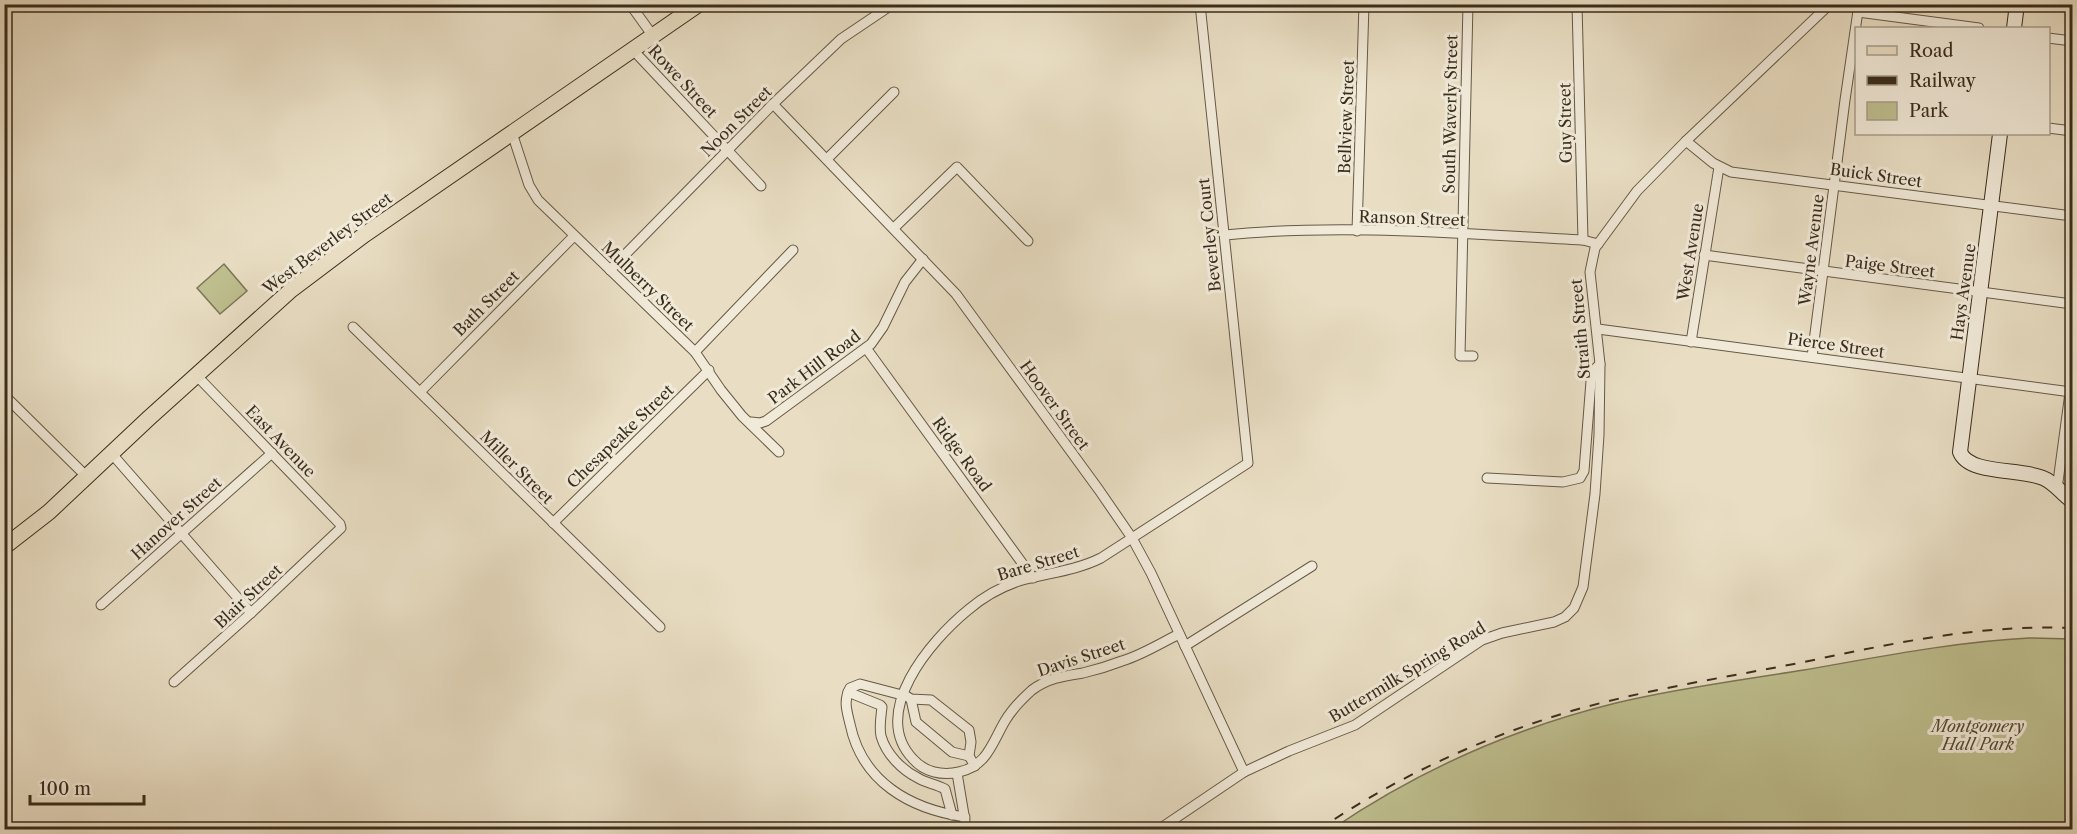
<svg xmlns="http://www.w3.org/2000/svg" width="2077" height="834" font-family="'Libre Caslon Text',serif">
<rect width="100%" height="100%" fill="#e9dec4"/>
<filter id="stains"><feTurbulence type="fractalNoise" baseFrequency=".00333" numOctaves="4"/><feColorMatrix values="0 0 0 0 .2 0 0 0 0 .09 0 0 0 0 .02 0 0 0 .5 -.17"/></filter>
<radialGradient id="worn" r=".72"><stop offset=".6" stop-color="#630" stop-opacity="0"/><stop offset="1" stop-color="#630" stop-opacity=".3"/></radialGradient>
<g fill="#bfbf8f" stroke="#7c7656" stroke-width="1.5">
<path d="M224 264 247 291 220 314 197 288Z"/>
<path d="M2029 638 2072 639V829H1332C1419 770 1514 728 1616 703 1678 688 1742 680 1804 670 1879 657 1953 642 2029 638Z"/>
</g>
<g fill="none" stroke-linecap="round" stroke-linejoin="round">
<g stroke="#665946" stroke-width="11">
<g id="street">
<path d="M630 4 653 36"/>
<path d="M1468 4 1460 356H1473"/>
<path d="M1577 4 1583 240"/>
<path d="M1858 12 1979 28"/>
<path d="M2048 38 2072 41"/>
<path d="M633 50 761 186"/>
<path d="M773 104 956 294 1099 490 1132 538 1151 573 1244 772"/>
<path d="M2048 128 2072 131"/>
<path d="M512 133 529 185 538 200 695 352 721 390 742 416 779 452"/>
<path d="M1686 141 1713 163 1731 172 2072 216"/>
<path d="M827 159 894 92"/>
<path d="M894 228 957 167 1028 241"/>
<path d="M1357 231 1364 4"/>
<path d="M1225 235C1343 223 1464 234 1583 240L1598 244"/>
<path d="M1704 255 2072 304"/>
<path d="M610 270 773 104 841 39 893 4"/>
<path d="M353 327 660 627"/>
<path d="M1598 329 2071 392"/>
<path d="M1691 342 1719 167"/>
<path d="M866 348 1033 578"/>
<path d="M695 352 793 250"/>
<path d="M1812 357 1845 100 1859 4"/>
<path d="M420 392 574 236"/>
<path d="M4 395 87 477"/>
<path d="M751 422 760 423 766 421 871 344 883 327 905 282 923 259"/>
<path d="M112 454 251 613"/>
<path d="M1487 478 1563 482 1580 478 1584 471 1591 381 1595 369 1600 364"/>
<path d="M2057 489 2072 378"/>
<path d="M553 523 709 370"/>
<path d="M101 605 272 453"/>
<path d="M1179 634C1161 643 1142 655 1122 661 1109 666 1096 670 1083 673 1064 676 1048 678 1032 690 1022 699 1012 709 1005 721 992 743 987 766 959 772 942 776 924 772 913 759 869 713 930 641 968 610 982 598 1001 587 1019 581 1047 573 1075 571 1101 558L1248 463 1200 4"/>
<path d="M1185 646 1312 566"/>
<path d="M174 682 251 613 341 528 340 524 196 375"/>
<path d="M848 692 880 705 882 707C881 716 879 727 881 736 886 754 902 770 918 778 926 783 936 784 945 789L952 815"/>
<path d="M903 694 911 699 931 700 969 730 971 742 969 756 975 766"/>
<path d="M902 695 860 684 850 688C843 701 847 711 850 724 862 782 910 809 965 817"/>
<path d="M911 699 916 722 952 752 969 756"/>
<path d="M957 773 965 821"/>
<path d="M1158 830 1244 772 1289 751 1355 725 1482 640 1502 633 1554 622 1565 617 1574 608 1583 587 1595 494 1599 435 1600 364 1590 272 1595 248 1637 191 1686 141 1830 4"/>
</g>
</g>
<g stroke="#3a2d1c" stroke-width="16">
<g id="secondary">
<path d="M2014 28 2017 4"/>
<path d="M2000 134 1960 452C1969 475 2021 468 2043 478 2054 482 2062 494 2072 501"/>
</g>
</g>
<g stroke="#3a2d1c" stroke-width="17">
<path id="primary" d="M4 547 49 512 149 418 291 290 364 235 699 4"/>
</g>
<use href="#street" stroke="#f1ead9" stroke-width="9"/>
<use href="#secondary" stroke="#f1ead9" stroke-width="14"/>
<use href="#primary" stroke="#e9dec4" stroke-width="15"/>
<path stroke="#3a2d1c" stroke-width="2" stroke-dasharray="10 10" stroke-linecap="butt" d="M1318 830C1395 778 1479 739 1568 712 1643 690 1722 678 1799 663 1890 644 1979 624 2072 628"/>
</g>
<g text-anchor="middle" stroke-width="6" stroke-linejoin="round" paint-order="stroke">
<g font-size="16" fill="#3a2d1c" stroke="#f1ead9">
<text transform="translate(683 81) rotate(47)" y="6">Rowe Street</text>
<text transform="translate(1450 114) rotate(-89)" y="6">South Waverly Street</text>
<text transform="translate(1346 117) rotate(-88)" y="6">Bellview Street</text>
<text transform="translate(736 121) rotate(-45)" y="6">Noon Street</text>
<text transform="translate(1565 123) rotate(-91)" y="6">Guy Street</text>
<text transform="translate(1876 175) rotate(8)" y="6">Buick Street</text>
<text transform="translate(1412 218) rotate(2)" y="6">Ranson Street</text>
<text transform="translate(1209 235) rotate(-96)" y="6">Beverley Court</text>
<text transform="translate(327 243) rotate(-37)" y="6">West Beverley Street</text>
<text transform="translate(1811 250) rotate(-83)" y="6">Wayne Avenue</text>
<text transform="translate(1690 252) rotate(-81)" y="6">West Avenue</text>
<text transform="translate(1890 266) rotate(7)" y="6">Paige Street</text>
<text transform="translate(648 286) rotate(44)" y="6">Mulberry Street</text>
<text transform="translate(1963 292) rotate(-82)" y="6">Hays Avenue</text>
<text transform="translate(486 303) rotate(-45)" y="6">Bath Street</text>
<text transform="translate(1580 329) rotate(-95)" y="6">Straith Street</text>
<text transform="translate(1836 345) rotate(8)" y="6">Pierce Street</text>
<text transform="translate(814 367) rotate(-37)" y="6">Park Hill Road</text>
<text transform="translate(1055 405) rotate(54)" y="6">Hoover Street</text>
<text transform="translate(620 436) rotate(-44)" y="6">Chesapeake Street</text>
<text transform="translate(281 441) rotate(46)" y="6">East Avenue</text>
<text transform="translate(962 454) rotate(54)" y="6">Ridge Road</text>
<text transform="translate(517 467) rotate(45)" y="6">Miller Street</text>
<text transform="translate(176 518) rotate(-42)" y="6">Hanover Street</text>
<text transform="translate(1038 563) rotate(-17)" y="6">Bare Street</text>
<text transform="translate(248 596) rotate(-43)" y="6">Blair Street</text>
<text transform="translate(1081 657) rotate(-18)" y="6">Davis Street</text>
<text transform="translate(1407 672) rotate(-31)" y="6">Buttermilk Spring Road</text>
</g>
<g font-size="16" font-style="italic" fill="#554a33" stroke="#f1ead9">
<text x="1978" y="732">Montgomery<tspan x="1978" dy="18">Hall Park</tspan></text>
</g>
</g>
<rect width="2077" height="834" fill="none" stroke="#e9dec4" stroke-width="24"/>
<rect x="6" y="6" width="2065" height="822" fill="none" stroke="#3a2d1c" stroke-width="3"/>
<rect x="12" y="12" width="2053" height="810" fill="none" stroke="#3a2d1c" stroke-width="1.5"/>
<rect x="1855" y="27" width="195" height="108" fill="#f1ead9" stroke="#a89e8d" stroke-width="1.5"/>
<rect x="1867" y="46" width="30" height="9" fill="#e9dec4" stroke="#a89e8d" stroke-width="1.5"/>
<text x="1909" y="57" font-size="18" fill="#3a2d1c">Road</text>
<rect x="1867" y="76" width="30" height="9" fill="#3a2d1c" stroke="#a89e8d" stroke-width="1.5"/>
<text x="1909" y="87" font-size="18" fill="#3a2d1c">Railway</text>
<rect x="1867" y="102" width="30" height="18" fill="#bfbf8f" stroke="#a89e8d" stroke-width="1.5"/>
<text x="1909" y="117" font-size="18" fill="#3a2d1c">Park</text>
<path d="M30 795v9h114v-9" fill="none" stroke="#3a2d1c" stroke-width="3"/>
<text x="39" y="795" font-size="18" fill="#3a2d1c" stroke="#f1ead9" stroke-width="4.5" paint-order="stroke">100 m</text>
<rect width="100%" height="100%" filter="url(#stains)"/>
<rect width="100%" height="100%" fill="url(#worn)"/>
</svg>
